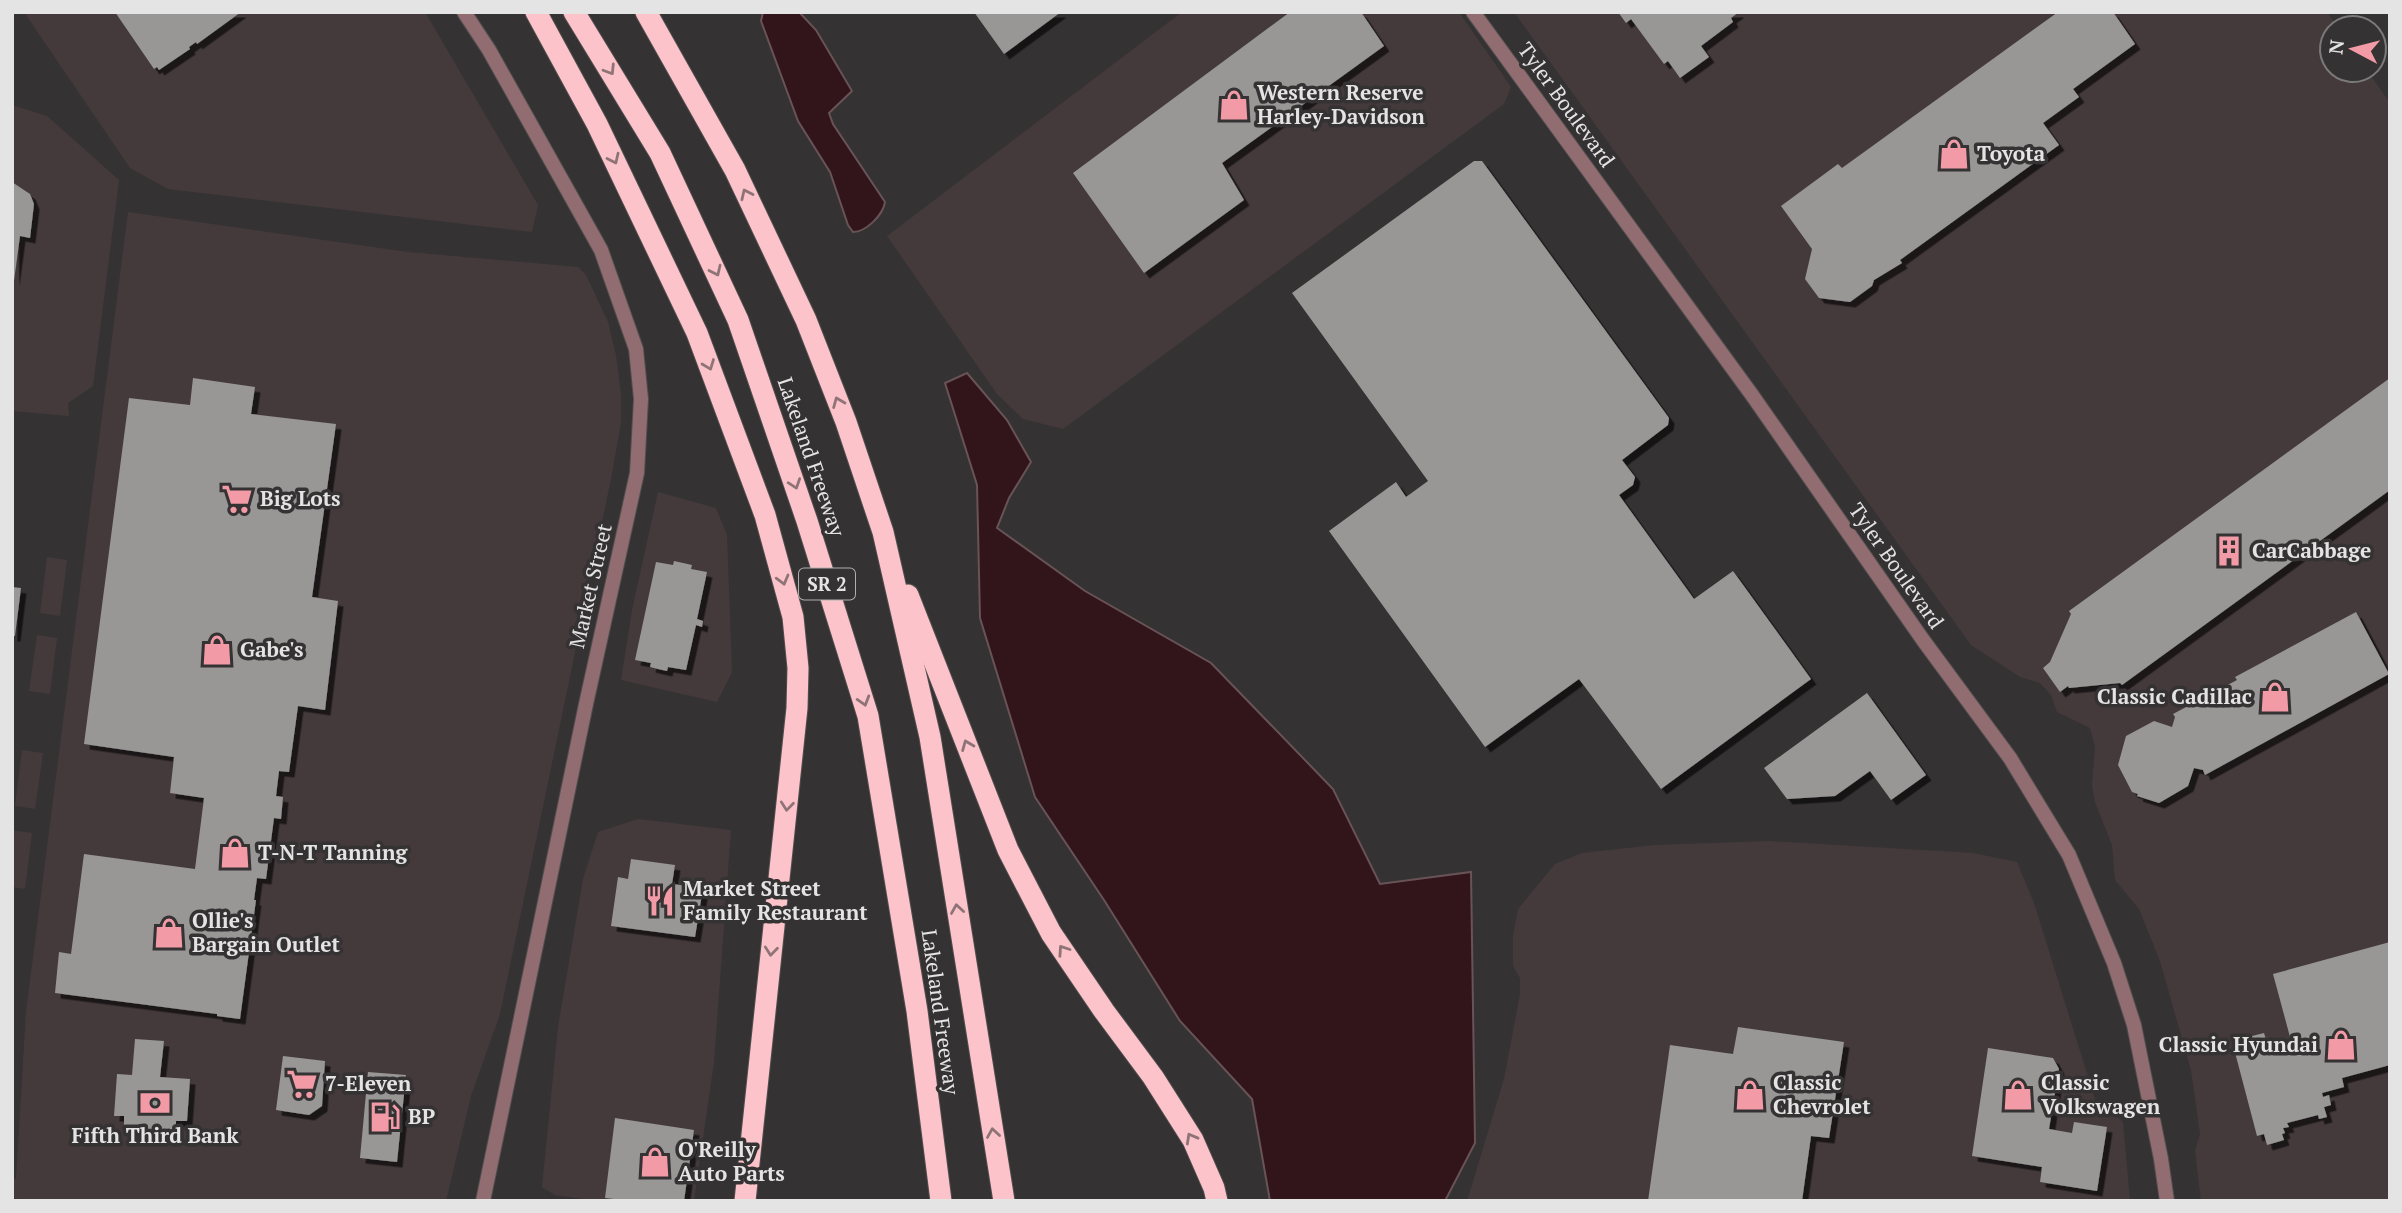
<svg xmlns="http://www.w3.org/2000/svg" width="2402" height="1213" font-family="'PT Serif',serif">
<defs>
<filter id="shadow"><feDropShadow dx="5.5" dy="5.5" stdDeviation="0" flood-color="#0009"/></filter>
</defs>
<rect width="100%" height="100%" fill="#353233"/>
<g fill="#443a3b">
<path d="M24 12H425L538 205 532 232 168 189 130 168Z"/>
<path d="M1182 12H1459L1511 87 1504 104 1063 429 1023 419 997 394 887 236Z"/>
<path d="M1514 12H2327L2338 28H2332V70H2367L2390 103V1201H2201L2195 1151 2200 1134 2191 1070 2160 961 2139 909 2115 880 2112 845 2095 802 2092 785 2095 747 2090 728 2057 712 2051 695 2040 683 2020 677 1971 645Z"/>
<path d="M12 105 47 116 119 180 93 386 68 403 69 416 12 411Z"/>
<path d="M128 212 408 252 578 267 586 275 608 322 616 355 621 394V423L611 479 500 1014 471 1096 446 1201H35L12 1198V1181L16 1178 26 1012Z"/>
<path d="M658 492 716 508 727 535 732 672 717 702 621 680 632 610Z"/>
<path d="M47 557 67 560 60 616 40 613Z"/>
<path d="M37 635 57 638 50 694 29 691Z"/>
<path d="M22 750 43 753 35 809 15 806Z"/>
<path d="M638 819 731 830 714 1062 694 1201H598L555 1195 542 1187 558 1027 583 879 598 832Z"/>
<path d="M12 830 32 833 25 889 12 887Z"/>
<path d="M1769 841 1973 853 2017 862 2034 903 2099 1112 2118 1117 2123 1122 2130 1201H1467L1504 1079 1520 994V978L1513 966V936L1518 909 1545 876 1555 864 1582 853 1655 845Z"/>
</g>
<g fill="#32151a" stroke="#685357" stroke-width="2">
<path d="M763 12H799L816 30 852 91 829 113 833 124 885 202C883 215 866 232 853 232L848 225 830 172 798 121 761 21Z"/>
<path d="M967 373 1007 420 1031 462 1009 498 997 528 1085 591 1211 663 1333 789 1380 884 1471 872 1475 1143 1445 1201H1270L1252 1099 1180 1021 1104 900 1035 797 980 618 977 485 945 383Z"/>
</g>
<g fill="#999696" filter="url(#shadow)">
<path d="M115 12H241L197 44 196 42 189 47 190 49 159 70 157 67 154 69Z"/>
<path d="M974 12H1061L1004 54Z"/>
<path d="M1290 12H1361L1384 46 1222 163 1244 200 1144 273 1073 173Z"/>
<path d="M1618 12H1739L1731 18 1733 22 1701 46 1709 57 1680 78 1668 61 1664 64 1631 19 1626 23Z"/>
<path d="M2058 12H2113L2135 44 2073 89 2079 97 2043 123 2059 145 1900 260 1902 263 1874 280 1872 286 1850 302 1819 298 1805 279 1812 249 1781 206 1838 164 1842 168Z"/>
<path d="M1474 161H1482L1669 418 1668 425 1622 460 1635 477 1633 485 1619 495 1694 599 1733 571 1811 679 1661 789 1579 679 1485 747 1329 531 1396 482 1406 497 1428 481 1292 293Z"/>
<path d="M12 182 30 194 34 204 30 238 20 236 14 281Z"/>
<path d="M193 378 255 387 251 414 336 424 312 597 338 601 325 710 298 706 289 772 279 771 276 796 283 797 281 819 274 818 266 879 257 878 254 900H256L240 1019 217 1016V1014L55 993 59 952 71 954 84 854 195 869 204 798 170 793 174 757 84 744 129 398 190 405Z"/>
<path d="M2390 378V490L2122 685 2120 683 2069 688 2068 686 2060 692 2043 668 2050 662 2071 614 2069 611Z"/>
<path d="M674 561 692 565 691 569 707 572 697 619 703 621 702 627 696 625 686 670 668 667 667 671 658 669 650 667 651 663 635 660 656 562 673 565Z"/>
<path d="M12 587 21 588 15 636H12Z"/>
<path d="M2356 612 2389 674 2205 775 2203 770 2194 768 2188 786 2159 803 2137 796 2138 794 2132 792 2118 765 2126 736 2154 721 2172 727 2175 717 2173 714 2237 680 2235 677Z"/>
<path d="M1867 693 1926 775 1891 800 1870 771 1835 796 1787 799 1764 768Z"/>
<path d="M631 859 675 865 672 884 703 888 695 937 611 926 618 877 628 879Z"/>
<path d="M2390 942V1065L2342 1078 2344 1087 2322 1093 2323 1097 2329 1095 2331 1105 2324 1107 2327 1117 2319 1119 2318 1115 2287 1123 2289 1127 2283 1128 2285 1133 2282 1134 2284 1140 2267 1145 2264 1134 2257 1136 2232 1041 2264 1033 2269 1049 2276 1048 2277 1052 2293 1048 2273 974Z"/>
<path d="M1738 1027 1844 1042 1829 1138 1811 1136 1802 1201H1648L1670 1045 1733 1054Z"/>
<path d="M135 1039 164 1041 160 1077 190 1079 187 1121H176V1131L158 1130 157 1137 140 1136 141 1129 124 1128V1116H114L117 1074 132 1075Z"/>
<path d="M1988 1048 2053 1058 2059 1069 2049 1129 2072 1133 2074 1122 2107 1127 2097 1191 2040 1182 2042 1167 1972 1156Z"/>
<path d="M283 1056 325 1061 322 1106 309 1115 276 1110Z"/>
<path d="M368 1072 406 1075 397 1162 360 1158Z"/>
<path d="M615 1118 694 1130 684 1201H632L605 1198Z"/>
</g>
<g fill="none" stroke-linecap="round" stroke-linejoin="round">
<g stroke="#514e4f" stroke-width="16">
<g id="tertiary">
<path d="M464 12 489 50 601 250 636 349 641 399 637 473 586 704 483 1201"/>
<path d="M1473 12 1752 395 1923 640 2010 758 2069 855 2114 963 2134 1025 2161 1159 2167 1201"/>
</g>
</g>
<g stroke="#514e4f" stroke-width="23">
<g id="motorway">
<path d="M536 12 597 124 697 333 765 515 793 617 798 668 797 708 745 1201"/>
<path d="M574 12 660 153 738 320 807 521 868 716 917 1011 941 1201"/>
<path d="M646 12 735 170 806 320 846 422 883 532 930 737 1004 1201"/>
<path d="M908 595 1008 850 1051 933 1104 1011 1153 1077 1193 1140 1214 1188 1217 1201"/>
</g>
</g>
<use href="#tertiary" stroke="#916c70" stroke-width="14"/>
<use href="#motorway" stroke="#fcc4ca" stroke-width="21"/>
</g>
<defs><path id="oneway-chevron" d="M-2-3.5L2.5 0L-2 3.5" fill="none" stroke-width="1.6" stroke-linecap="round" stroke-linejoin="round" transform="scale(1.75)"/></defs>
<g stroke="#8f7477">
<use href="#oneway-chevron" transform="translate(610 70) rotate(58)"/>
<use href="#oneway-chevron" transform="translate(614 159) rotate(65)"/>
<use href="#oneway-chevron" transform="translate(746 194) rotate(-115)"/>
<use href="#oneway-chevron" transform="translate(716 271) rotate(65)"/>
<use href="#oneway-chevron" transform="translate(709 365) rotate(69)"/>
<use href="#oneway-chevron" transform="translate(838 402) rotate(-112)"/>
<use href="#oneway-chevron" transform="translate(795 484) rotate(71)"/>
<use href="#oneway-chevron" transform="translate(783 580) rotate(75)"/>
<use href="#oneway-chevron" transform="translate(864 701) rotate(73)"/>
<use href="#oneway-chevron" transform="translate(967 745) rotate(-112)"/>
<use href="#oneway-chevron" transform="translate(787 806) rotate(96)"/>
<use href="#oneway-chevron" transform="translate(957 909) rotate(-99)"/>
<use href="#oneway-chevron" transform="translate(1063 950) rotate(-124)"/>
<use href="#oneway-chevron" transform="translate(771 951) rotate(96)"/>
<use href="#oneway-chevron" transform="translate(993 1133) rotate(-99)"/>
<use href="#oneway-chevron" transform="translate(1191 1138) rotate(-119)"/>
</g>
<defs>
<g id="shop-bare" transform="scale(2.415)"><path d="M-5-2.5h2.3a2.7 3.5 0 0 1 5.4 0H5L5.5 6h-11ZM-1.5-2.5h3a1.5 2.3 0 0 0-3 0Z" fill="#f39aa7" stroke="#353233" stroke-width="2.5" paint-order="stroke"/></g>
<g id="supermarket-bare" transform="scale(2.415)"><path d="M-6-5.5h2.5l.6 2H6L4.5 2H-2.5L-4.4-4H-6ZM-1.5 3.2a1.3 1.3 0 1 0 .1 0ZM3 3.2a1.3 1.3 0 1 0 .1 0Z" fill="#f39aa7" stroke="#353233" stroke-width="2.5" paint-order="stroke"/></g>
<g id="building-bare" transform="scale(2.415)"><path d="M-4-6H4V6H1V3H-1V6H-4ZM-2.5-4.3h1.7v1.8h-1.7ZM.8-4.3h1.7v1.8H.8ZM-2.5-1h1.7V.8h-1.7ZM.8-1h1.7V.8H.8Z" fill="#f39aa7" stroke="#353233" stroke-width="2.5" paint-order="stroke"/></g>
<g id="restaurant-bare" transform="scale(2.415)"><path d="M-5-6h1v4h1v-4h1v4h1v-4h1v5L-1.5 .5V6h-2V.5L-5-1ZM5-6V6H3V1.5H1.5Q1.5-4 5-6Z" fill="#f39aa7" stroke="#353233" stroke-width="2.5" paint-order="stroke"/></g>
<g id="bank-bare" transform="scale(2.415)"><path d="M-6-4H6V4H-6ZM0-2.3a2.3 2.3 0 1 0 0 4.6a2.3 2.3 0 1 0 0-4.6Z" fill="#f39aa7" stroke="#353233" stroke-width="2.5" paint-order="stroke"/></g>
<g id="fuel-bare" transform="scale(2.415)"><path d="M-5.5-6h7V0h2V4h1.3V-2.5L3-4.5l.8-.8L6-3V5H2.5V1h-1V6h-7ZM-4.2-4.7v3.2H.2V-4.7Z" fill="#f39aa7" stroke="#353233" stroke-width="2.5" paint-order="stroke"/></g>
</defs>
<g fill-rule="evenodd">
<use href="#shop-bare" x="1234" y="105"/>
<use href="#shop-bare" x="1954" y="154"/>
<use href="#supermarket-bare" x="237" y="499"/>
<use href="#building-bare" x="2229" y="551"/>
<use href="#shop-bare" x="217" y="650"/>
<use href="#shop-bare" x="2275" y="697"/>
<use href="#shop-bare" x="235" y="853"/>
<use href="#restaurant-bare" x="660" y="901"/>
<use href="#shop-bare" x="169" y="933"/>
<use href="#shop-bare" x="2341" y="1045"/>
<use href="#supermarket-bare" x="302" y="1084"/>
<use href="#shop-bare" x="1750" y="1095"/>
<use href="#shop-bare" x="2018" y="1095"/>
<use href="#bank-bare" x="155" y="1103"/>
<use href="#fuel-bare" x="385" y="1117"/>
<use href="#shop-bare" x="655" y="1162"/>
</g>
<g text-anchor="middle" stroke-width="7" stroke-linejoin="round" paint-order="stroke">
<rect fill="#353233" stroke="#b0afaf" stroke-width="2" x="799" y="568.5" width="56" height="31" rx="5"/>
<g font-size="19" font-weight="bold" fill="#e5e4e4">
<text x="827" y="591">SR 2</text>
</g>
<g font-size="21" font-weight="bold" fill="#e5e4e4" stroke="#353233" text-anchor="start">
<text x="1257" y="100">Western Reserve<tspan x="1257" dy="24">Harley-Davidson</tspan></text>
<text x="1977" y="161">Toyota</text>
<text x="260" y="506">Big Lots</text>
<text x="2252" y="558">CarCabbage</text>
<text x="240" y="657">Gabe's</text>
<text x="2252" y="704" text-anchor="end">Classic Cadillac</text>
<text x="258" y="860">T-N-T Tanning</text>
<text x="683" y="896">Market Street<tspan x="683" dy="24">Family Restaurant</tspan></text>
<text x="192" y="928">Ollie's<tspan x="192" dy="24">Bargain Outlet</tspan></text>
<text x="2318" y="1052" text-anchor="end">Classic Hyundai</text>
<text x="1773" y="1090">Classic<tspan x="1773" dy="24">Chevrolet</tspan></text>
<text x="2041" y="1090">Classic<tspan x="2041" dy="24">Volkswagen</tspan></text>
<text x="325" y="1091">7-Eleven</text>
<text x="408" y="1124">BP</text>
<text x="155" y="1143" text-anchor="middle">Fifth Third Bank</text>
<text x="678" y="1157">O'Reilly<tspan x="678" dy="24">Auto Parts</tspan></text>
</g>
<g font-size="21" fill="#e5e4e4" stroke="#353233">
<text transform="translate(1566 105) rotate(54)" y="7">Tyler Boulevard</text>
<text transform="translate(811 457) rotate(71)" y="7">Lakeland Freeway</text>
<text transform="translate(1896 566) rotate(55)" y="7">Tyler Boulevard</text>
<text transform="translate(591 586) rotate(-77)" y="7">Market Street</text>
<text transform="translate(940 1012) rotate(82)" y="7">Lakeland Freeway</text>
</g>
</g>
<rect width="2402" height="1213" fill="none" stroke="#e5e4e4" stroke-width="28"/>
<g transform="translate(2353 49) rotate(277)"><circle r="33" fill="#353233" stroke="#7b797a" stroke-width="2"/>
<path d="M0-5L12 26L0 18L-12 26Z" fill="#f39aa7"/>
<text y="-10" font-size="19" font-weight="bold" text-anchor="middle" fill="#e5e4e4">N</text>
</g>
</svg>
